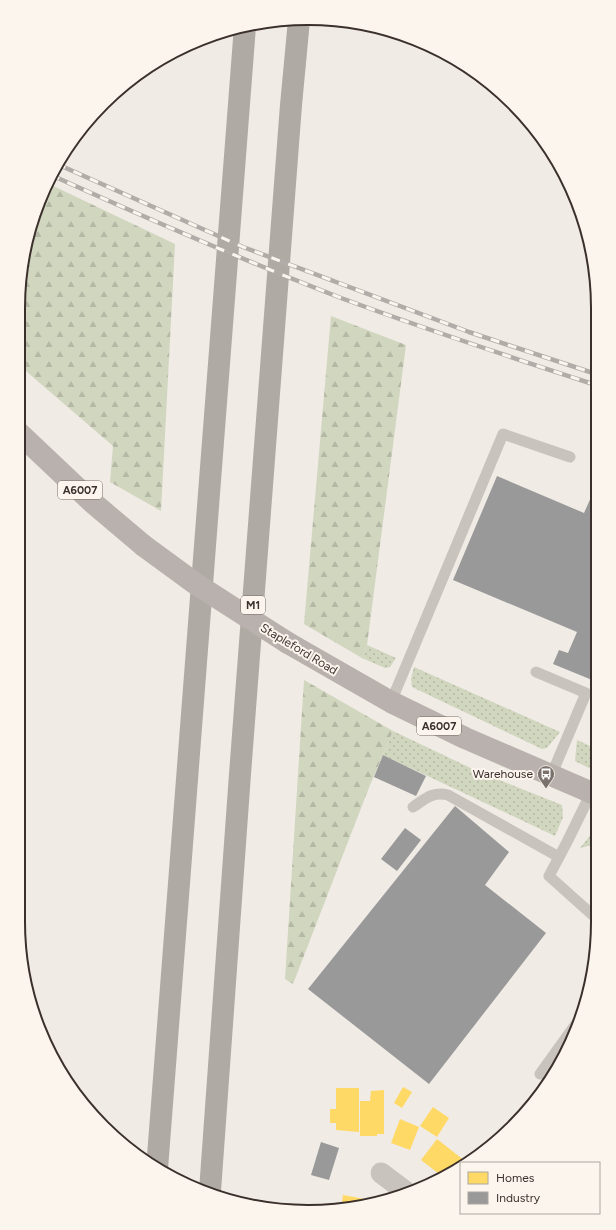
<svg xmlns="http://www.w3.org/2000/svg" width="616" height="1230" font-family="Figtree,sans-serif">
<defs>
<pattern id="grass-dots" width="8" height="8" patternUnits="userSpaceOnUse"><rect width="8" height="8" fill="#d1d6bf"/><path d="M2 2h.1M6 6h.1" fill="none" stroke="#b4b8a4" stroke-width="1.8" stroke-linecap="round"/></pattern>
<pattern id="forest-firs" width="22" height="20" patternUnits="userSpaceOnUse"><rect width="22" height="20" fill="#d1d6bf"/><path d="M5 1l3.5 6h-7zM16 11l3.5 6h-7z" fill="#b4b8a4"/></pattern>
</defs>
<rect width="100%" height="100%" fill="#f0ebe5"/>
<g fill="url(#grass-dots)">
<path d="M367 645 396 658 390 667 385 668 362 658Z"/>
<path d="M414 667 560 732 547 748 542 749 412 687 411 679Z"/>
<path d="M393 731 479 772 562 805 563 817 555 836 383 755Z"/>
<path d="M577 740 597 749V772L575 761Z"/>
<path d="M597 827V844L580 848Z"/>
</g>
<g fill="url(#forest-firs)">
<path d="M47 183 175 244 161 511 110 482 113 446 27 372 19 360V289L28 233Z"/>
<path d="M331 316 406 345 367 645 362 658 304 624Z"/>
<path d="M304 680 393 731 370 785 293 984 285 979Z"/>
</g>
<g fill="#ffd966">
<path d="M403 1087 412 1092 402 1108 394 1103Z"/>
<path d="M336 1088H359V1132L336 1130V1123H330V1109H336Z"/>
<path d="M384 1090V1134H377V1136H360V1101H370L371 1091Z"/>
<path d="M433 1107 449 1118 437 1137 420 1126Z"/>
<path d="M400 1119 419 1127 410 1150 391 1143Z"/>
<path d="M437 1139 465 1161 443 1177 421 1160Z"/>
<path d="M343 1195 370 1200V1202L341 1209Z"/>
</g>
<g fill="#999">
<path d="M497 476 584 513 592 495 596 497 597 682 553 664 559 650 568 653 577 632 453 580Z"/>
<path d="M383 755 426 776 416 796 374 777Z"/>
<path d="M455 806 509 852 485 885 546 933 429 1084 308 989Z"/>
<path d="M405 828 421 840 397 871 381 859Z"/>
<path d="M321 1142 339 1148 329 1180 311 1175Z"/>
</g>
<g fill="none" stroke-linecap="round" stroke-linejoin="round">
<g stroke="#c9c3be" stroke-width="11">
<path d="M536 672 586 693 551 776"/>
<path d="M391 702 503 434 570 457"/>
<path d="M591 793 567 842 549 876 597 919"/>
<path d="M413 807C425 799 433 791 448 795L559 857"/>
<path d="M540 1074 581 1017"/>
</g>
<path stroke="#c9c3be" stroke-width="21" d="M381 1173 405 1191"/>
<g stroke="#b8b1ad" stroke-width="22">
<path d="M18 432 92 502 144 546"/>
<path d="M288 643 391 702 465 738 597 795"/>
</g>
<g stroke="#afaaa4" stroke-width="22">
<path d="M157 1169 245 26"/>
<path d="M210 1191 240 774 291 105 299 20"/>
</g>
<g stroke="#b1aca8" stroke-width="4.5">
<g id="rail">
<path d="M57 164 243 247 469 332 596 374"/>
<path d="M51 175C146 218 243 260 341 298 425 329 510 357 596 385"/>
</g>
</g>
<use href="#rail" stroke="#fbf5ee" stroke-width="3" stroke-dasharray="9" stroke-linecap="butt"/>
<path stroke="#b8b1ad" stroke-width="22" d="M144 546 196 584 288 643"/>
</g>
<defs>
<g id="bus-pin" transform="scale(0.9)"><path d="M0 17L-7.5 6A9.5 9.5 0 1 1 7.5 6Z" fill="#7a716c" stroke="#fbf5ee"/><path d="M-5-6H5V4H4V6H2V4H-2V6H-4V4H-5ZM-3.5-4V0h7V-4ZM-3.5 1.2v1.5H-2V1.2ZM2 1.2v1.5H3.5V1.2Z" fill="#fff"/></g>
</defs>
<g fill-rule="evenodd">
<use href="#bus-pin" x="546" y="774"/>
</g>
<g text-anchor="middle" stroke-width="4" stroke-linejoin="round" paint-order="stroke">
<g fill="#fbf5ee" stroke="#756b66" stroke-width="1">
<rect x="58" y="481" width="44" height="18" rx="3"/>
<rect x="241" y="596" width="24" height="18" rx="3"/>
<rect x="417" y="717" width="44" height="18" rx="3"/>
</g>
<g font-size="11" font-weight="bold" fill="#3b302b">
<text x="80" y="494">A6007</text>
<text x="253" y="609">M1</text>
<text x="439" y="730">A6007</text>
</g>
<g font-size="12" fill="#3b302b" stroke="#fbf5ee">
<text transform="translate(299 649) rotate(31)" y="4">Stapleford Road</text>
</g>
<g font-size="12" fill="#3b302b" stroke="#fbf5ee" text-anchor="end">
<text x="533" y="778">Warehouse</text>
</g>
</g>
<path d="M0 0H616V1230H0ZM308 25H308A283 283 0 0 1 591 308V922A283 283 0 0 1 308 1205H308A283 283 0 0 1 25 922V308A283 283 0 0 1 308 25Z" fill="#fbf5ee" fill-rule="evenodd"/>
<path fill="none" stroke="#3b302b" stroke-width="2" d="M308 25H308A283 283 0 0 1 591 308V922A283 283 0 0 1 308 1205H308A283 283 0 0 1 25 922V308A283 283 0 0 1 308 25Z"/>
<rect x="460" y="1162" width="140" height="52" fill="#fbf5ee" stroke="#aea6a0"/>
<rect x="468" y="1172" width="20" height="12" fill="#ffd966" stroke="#aea6a0"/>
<text x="496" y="1182" font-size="12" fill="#3b302b">Homes</text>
<rect x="468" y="1192" width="20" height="12" fill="#999999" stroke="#aea6a0"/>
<text x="496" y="1202" font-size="12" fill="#3b302b">Industry</text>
</svg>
